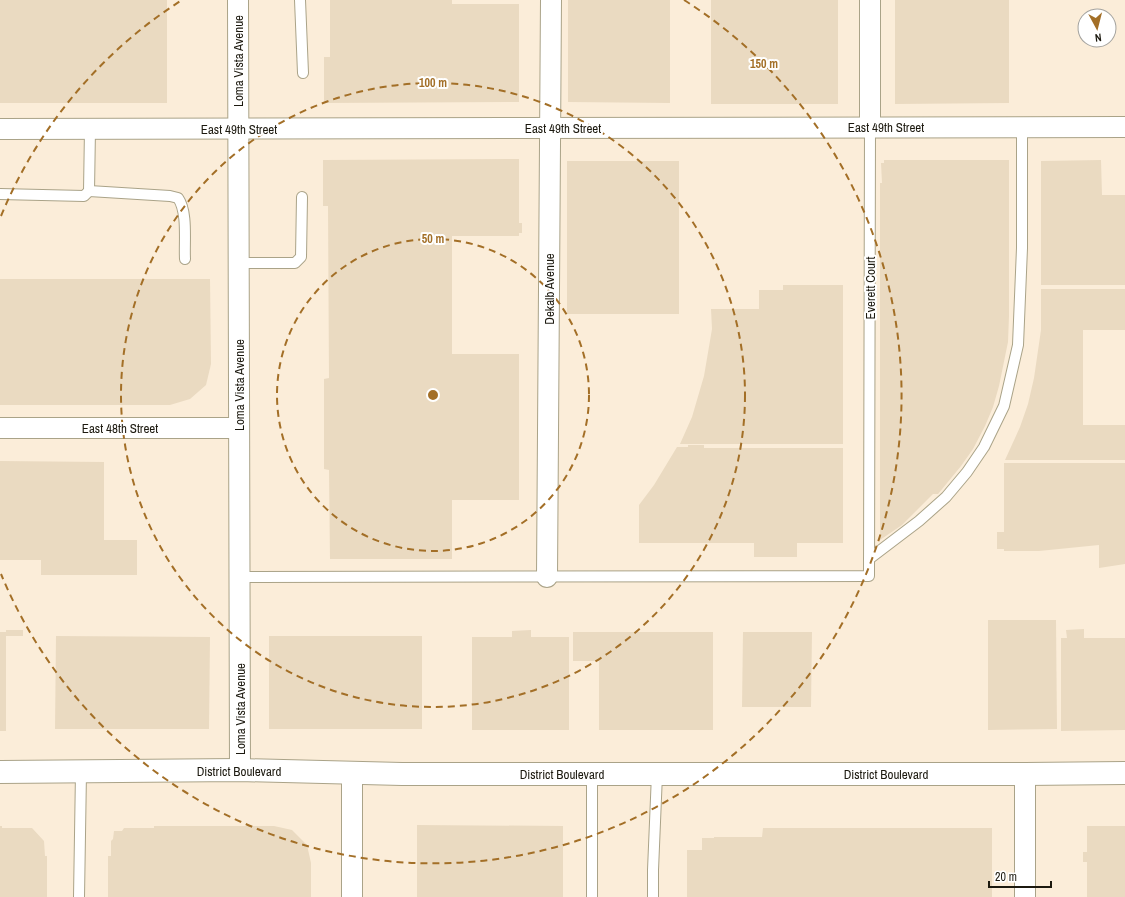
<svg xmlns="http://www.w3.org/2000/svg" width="1125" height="897" font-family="'Archivo Narrow',sans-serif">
<rect width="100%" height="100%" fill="#fef9e8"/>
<path fill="#fbedd9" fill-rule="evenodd" d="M0 0H1125V897H0ZM1085 16H1109V40H1085Z"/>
<g fill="#eadac1">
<rect x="0" y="0" width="167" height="103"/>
<path d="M330 0H452V4H519V102L324 103V57H330Z"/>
<path d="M568 0H670V103L568 102Z"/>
<rect x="711" y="0" width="127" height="104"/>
<path d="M895 0H1009V103L895 104Z"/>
<path d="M519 159V223H522V233H519V236H452V354H519V500H452V559H330L329 470 324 469V379L329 378 328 206H323V160Z"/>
<path d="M884 160H1009V316L1008 342 999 386 993 407 985 426 973 449 961 466 938 494H933L902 525 880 540V183H882L881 163H884Z"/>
<path d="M1101 160 1102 195H1125V285H1041V161Z"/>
<rect x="567" y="161" width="112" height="153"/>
<path d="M0 279H210L211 364 206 385 190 399 170 405H0Z"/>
<path d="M783 285H843V444H680L692 417 704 376 712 329 711 309H759V290H783Z"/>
<path d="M1041 289H1125V330H1083V425H1125V460H1005L1020 427 1028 404 1034 378 1041 330Z"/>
<path d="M688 445H704V448H843V543H797V557H754V543H639V505L654 485 677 447H688Z"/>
<path d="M0 461 104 462V540H137V575H41V560H0Z"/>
<path d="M1004 463H1125V564L1099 568V545L1039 551H1004V549H997V532H1004Z"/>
<path d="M988 620H1056L1057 729 988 730Z"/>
<path d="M1084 629V638H1125V730L1061 731V638H1067L1066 630Z"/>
<path d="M6 630H23V636H6V731H0V632H6Z"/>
<path d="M531 630V637H569V730H472V637H512V631Z"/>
<path d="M573 632H713V730H599V661H573Z"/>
<path d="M743 632H812L811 707H742Z"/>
<path d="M56 636 210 637 209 729H55Z"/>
<rect x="269" y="636" width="153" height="93"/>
<path d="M417 825 563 826V897H417Z"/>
<path d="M0 826H2V828H32L44 841 45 856H47V897H0Z"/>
<path d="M154 826H274L292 830 307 845 311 863V897H108V856H111V841L113 839 114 831H122L124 828H154Z"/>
<path d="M1087 826H1125V897H1087V862H1083V852H1087Z"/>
<path d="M763 828H992V897H687V850H702V838H714V837H762Z"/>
</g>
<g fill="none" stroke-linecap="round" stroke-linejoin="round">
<g stroke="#aaa388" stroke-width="12">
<g id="service">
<path d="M300 0 303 73"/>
<path d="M89 191 170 196 178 198C188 212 184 242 185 259"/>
<path d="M0 194 84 196 89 191 90 129"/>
<path d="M239 263H295L301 257 302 197"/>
<path d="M869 559 919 521 946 497 967 472 984 447 1004 406 1018 345 1022 248V127"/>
<path d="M240 577 869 576 870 127"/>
<path d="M79 897 81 772"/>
<path d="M592 897V774"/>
<path d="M653 897V870L657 774"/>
</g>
</g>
<g stroke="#aaa388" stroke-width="22">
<g id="minor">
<path d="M238 0 240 770"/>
<path d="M870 127V0"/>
<path d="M0 129 1125 127"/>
<path d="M0 428H239"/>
<path d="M547 577 551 0"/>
<path d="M352 773V897"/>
<path d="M1025 774V897"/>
</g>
</g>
<g stroke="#aaa388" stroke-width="24">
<path id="secondary" d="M0 772 240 770 402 774H1025L1125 773"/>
</g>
<use href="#service" stroke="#fff" stroke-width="10"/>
<use href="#minor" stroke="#fff" stroke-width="20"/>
<use href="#secondary" stroke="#fff" stroke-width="22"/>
</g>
<g fill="none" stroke="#a36f27" stroke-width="2" stroke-dasharray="7 5">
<circle cx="433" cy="395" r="156"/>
<circle cx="433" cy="395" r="312"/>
<path d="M1 216A468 468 0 0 1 182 0M684 0A468 468 0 1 1 1 574"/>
</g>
<g text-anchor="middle" stroke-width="4" stroke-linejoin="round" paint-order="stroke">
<g font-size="13" fill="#1c190f" stroke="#fff">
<text transform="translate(238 61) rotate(-90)" y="5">Loma Vista Avenue</text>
<text x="886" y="132">East 49th Street</text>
<text x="563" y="133">East 49th Street</text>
<text x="239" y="134">East 49th Street</text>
<text transform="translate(870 288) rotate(-90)" y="5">Everett Court</text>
<text transform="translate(549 289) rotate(-90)" y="5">Dekalb Avenue</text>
<text transform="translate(239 385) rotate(-90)" y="5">Loma Vista Avenue</text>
<text x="120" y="433">East 48th Street</text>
<text transform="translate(240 709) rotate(-90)" y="5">Loma Vista Avenue</text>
<text x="239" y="776">District Boulevard</text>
<text x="562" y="779">District Boulevard</text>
<text x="886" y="779">District Boulevard</text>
</g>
</g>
<circle cx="433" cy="395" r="6" fill="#a36f27" stroke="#fff" stroke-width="2"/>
<g font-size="12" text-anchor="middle" font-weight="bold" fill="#a36f27" stroke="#fff" stroke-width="4" stroke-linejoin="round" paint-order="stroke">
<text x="764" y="68">150 m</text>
<text x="433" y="87">100 m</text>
<text x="433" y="243">50 m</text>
</g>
<g transform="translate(1097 28) rotate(173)"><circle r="19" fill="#ffffff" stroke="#a4a39f"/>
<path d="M0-3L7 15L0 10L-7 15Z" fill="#a36f27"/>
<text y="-6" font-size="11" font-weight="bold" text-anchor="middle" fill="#1c190f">N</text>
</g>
<path d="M989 881v6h62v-6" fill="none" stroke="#1c190f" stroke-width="2"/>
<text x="995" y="881" font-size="12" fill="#1c190f" stroke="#ffffff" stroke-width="3" paint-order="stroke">20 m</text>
</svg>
